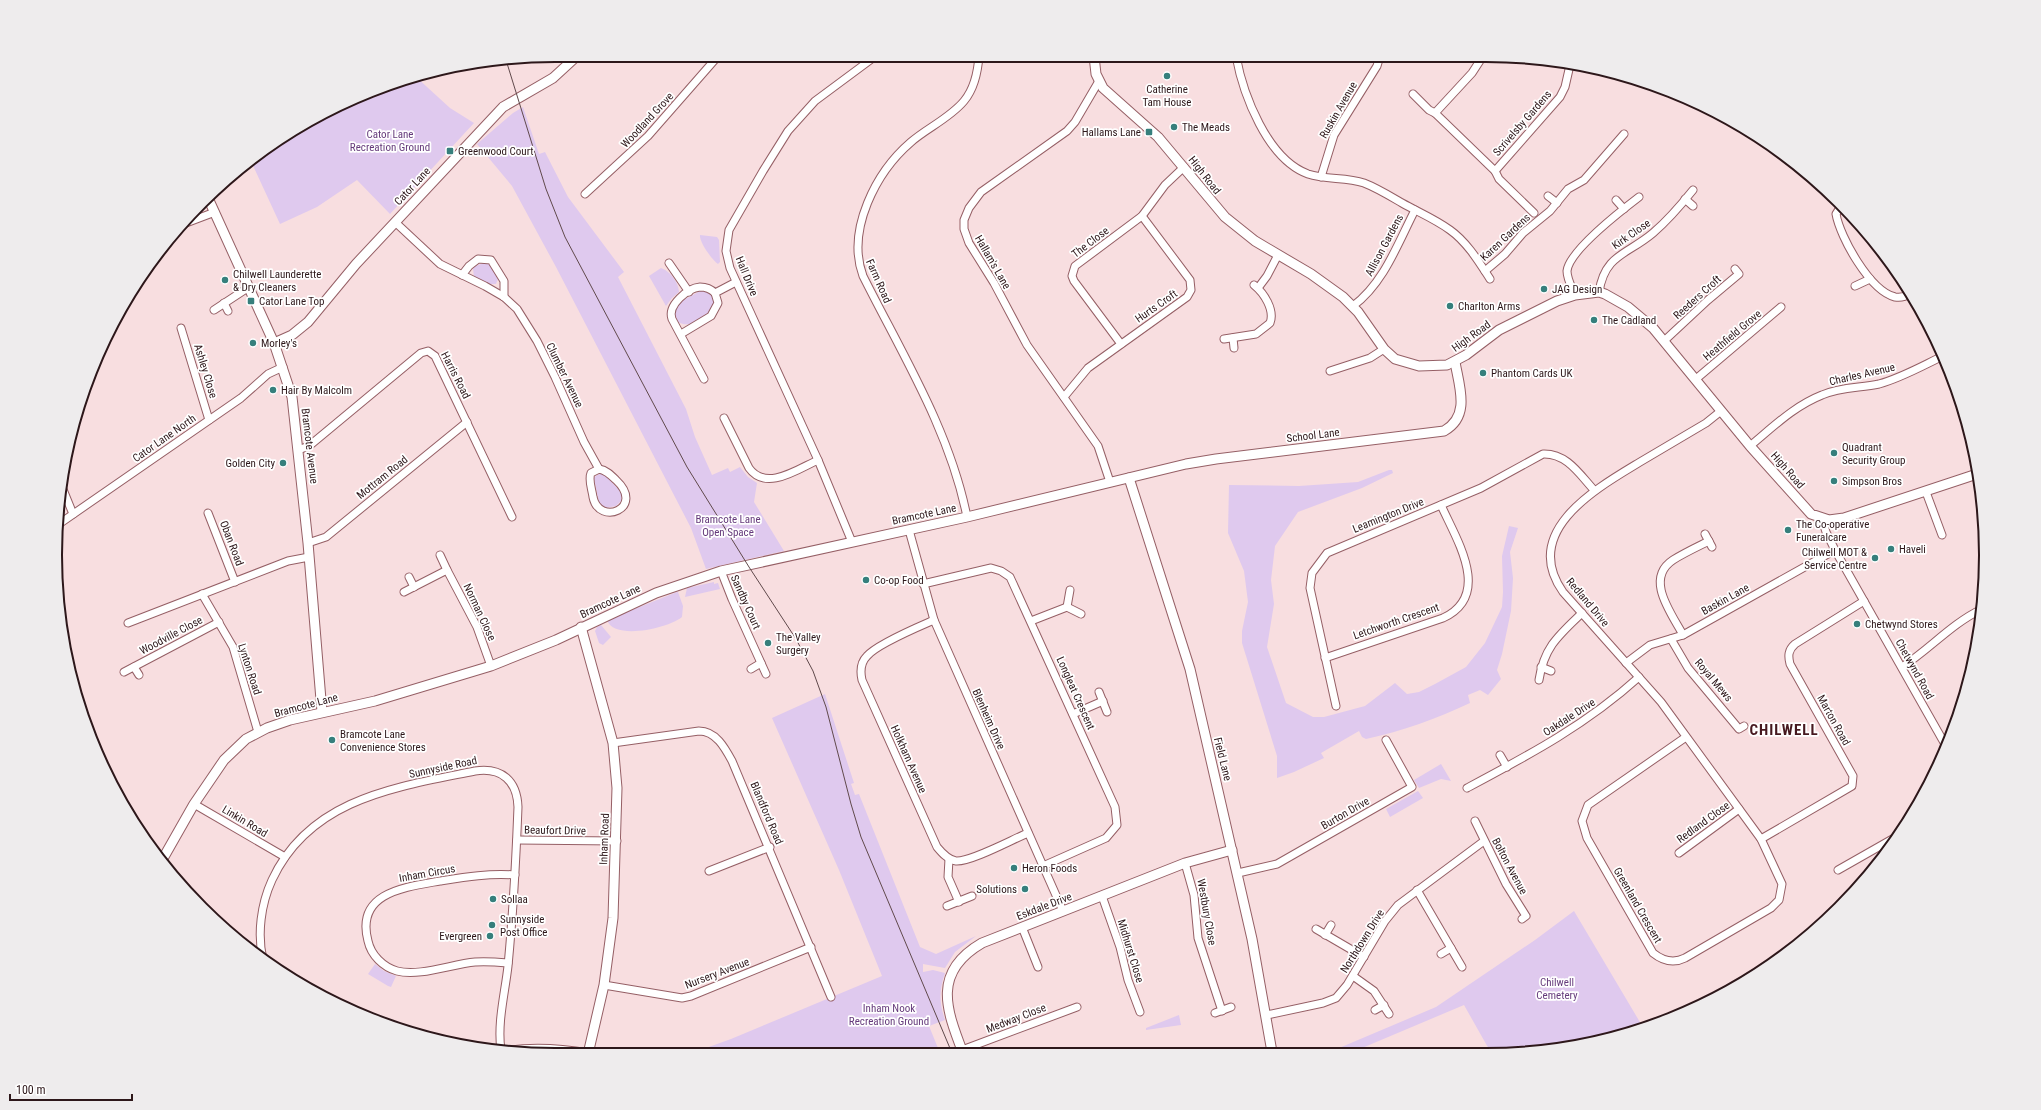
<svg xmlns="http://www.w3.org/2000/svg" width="2041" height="1110" font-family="'Roboto Condensed',sans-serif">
<rect width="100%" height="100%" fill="#f8dee0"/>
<g fill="#dfc9ee">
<path d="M415 76 450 108 474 123 390 214 357 180 317 207 280 224 250 159C298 125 358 91 415 76Z"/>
<path d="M523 107 539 154 545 152 568 197 624 272 618 277 686 409 695 437 712 475 728 468 730 472 740 467 748 477 757 483 754 502 784 551 706 569 691 528 556 267 512 186 477 144 513 113Z"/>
<path d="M700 235 717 237 719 240 720 262 718 264C712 260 699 242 700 235Z"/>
<path d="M484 263 490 264 498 279 496 284H490L474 277 473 269 475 266Z"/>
<path d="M661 268C670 271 679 283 679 292L672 298 666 306 649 276Z"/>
<path d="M702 290C733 296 698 334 678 322L674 312 680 302Z"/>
<path d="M1389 470H1392L1393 473 1362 488 1298 512 1275 546 1271 580 1274 604 1267 647 1286 703 1313 717H1324L1365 706 1395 683 1407 694 1419 692 1435 684 1466 667 1485 643 1502 607 1503 592 1502 556 1509 526 1518 528 1510 552 1513 578 1511 611 1502 654 1497 670 1501 679 1488 695 1480 690 1468 695 1470 703C1436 719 1403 731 1366 739L1362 737 1359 731 1321 753 1324 758 1294 772 1277 778V756L1242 643V631L1248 602 1244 571 1228 533 1229 485 1299 486 1358 482Z"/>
<path d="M603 473 622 493 621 501 616 506 606 508 599 503 594 478 597 475Z"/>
<path d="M714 582V584L718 583 720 589 685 597 687 588Z"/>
<path d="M677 592H678L683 606 682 617C669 628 614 641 607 620Z"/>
<path d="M601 625 611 637 603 645 599 643 595 631 597 627Z"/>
<path d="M825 694 854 783 851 784 855 795 859 794 920 947 936 954 976 936 955 952 945 968 923 964V972L933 970 945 973C939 990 939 1003 945 1020L929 1026 940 1053H692L731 1039 882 976 839 870 772 718Z"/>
<path d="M1441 764 1451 781 1441 779 1419 788 1414 780Z"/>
<path d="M1418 791 1423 798 1390 817 1386 809Z"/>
<path d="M1574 911 1644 1029 1551 1051H1490L1464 1005 1355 1051H1332L1436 1007 1535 940Z"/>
<path d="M375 964 384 971 396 976 391 987 388 986 368 974Z"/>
<path d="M1179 1015 1181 1025 1146 1030V1028Z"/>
</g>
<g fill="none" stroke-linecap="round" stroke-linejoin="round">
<g stroke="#955f65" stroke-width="9">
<g id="minor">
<path d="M1236 56C1243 94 1267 159 1308 174 1326 180 1346 177 1364 183 1377 188 1390 196 1402 203 1418 212 1435 219 1450 230 1467 242 1479 262 1490 279"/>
<path d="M1483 56 1472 73 1435 113 1495 171 1560 97 1565 87 1570 65"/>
<path d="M1099 81 1075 122 1067 131 981 192 969 208 964 220V229L969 243 994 283 1027 345 1098 446 1110 482"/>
<path d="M1413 94 1429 110 1435 113"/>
<path d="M1495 171 1499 179 1534 213"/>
<path d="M1321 177 1334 135 1377 66 1380 56"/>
<path d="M585 194 648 136 719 55"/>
<path d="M1548 196 1557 203"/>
<path d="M1685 199 1693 206"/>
<path d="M1616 200 1624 209"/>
<path d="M1841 206 1836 214C1840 237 1870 291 1895 297 1901 298 1905 297 1910 294"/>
<path d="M395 222 440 264 485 286 504 297 517 309 537 341 555 377 584 442 599 469"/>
<path d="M178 226 215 212"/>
<path d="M669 263 689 292"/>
<path d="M1485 271 1505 254 1523 233 1550 211 1568 189 1584 180 1624 134"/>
<path d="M462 275 469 266 478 259 491 260 504 281V297"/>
<path d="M1855 286 1870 279"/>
<path d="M1258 288 1267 276 1278 255"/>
<path d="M1599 292C1605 254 1627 255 1653 233 1667 221 1681 205 1693 190"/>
<path d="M1575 295C1572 288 1567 279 1567 271 1569 251 1622 210 1639 197"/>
<path d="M224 303 228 311"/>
<path d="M1353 306C1384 283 1398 243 1415 210"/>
<path d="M214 310 249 287"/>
<path d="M181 328 209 420"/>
<path d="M681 334 711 316 718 303 715 293 736 282"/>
<path d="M1233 338 1234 348"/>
<path d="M1224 339 1256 334 1270 323C1275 310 1264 293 1254 285"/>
<path d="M1664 341 1708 300 1739 274 1735 269"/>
<path d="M1121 344 1074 281 1072 276 1075 266 1142 216 1165 185 1184 167"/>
<path d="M1330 371 1370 358 1384 349"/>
<path d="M704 379 672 319C667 305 688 288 700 287 706 287 711 289 715 293"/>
<path d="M1696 379 1781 307"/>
<path d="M1064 397 1088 368 1187 297 1191 290 1190 280 1142 216"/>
<path d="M724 418 749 468C766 492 798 469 818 460"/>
<path d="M1750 446C1773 427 1794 406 1822 395 1840 387 1860 388 1879 384 1901 378 1922 366 1943 356"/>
<path d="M298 450 309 446 421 353 428 351 435 356 512 517"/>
<path d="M599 469C606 470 611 475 616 480 646 508 599 527 593 497 592 489 588 480 591 473Z"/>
<path d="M62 487 73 514"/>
<path d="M1926 492 1942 535"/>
<path d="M208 513 235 582"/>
<path d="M967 517C950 431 902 354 863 276 846 230 876 172 911 142 927 128 950 118 964 101 974 89 978 71 979 55"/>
<path d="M1822 519 1826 532 1835 550 1946 746"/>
<path d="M56 526 241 398 268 374 283 367"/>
<path d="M909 530 934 620 1063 911"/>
<path d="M1705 534 1712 547"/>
<path d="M852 542 818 460 730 268 726 251 729 230 763 171 788 131 815 101 877 55"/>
<path d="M308 543 326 537 467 422"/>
<path d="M440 555 447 570"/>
<path d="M721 571 732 599 766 674"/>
<path d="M409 577 414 587"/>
<path d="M923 584 991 568 1001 571 1010 577 1115 807 1117 825 1106 838 1043 866"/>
<path d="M1070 590 1067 607 1081 614"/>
<path d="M404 592 447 570 477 627 491 666"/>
<path d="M202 594 233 647 258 732"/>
<path d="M934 620C918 627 877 644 867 656 861 662 860 671 862 680L937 847C942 853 948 860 956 861 971 862 1013 839 1028 833"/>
<path d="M1031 621 1067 607"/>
<path d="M128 623 288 561 309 557"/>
<path d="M1683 635C1672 614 1644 579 1673 560 1684 553 1697 547 1709 541"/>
<path d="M1671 639 1688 668 1739 729 1744 726"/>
<path d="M1325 658 1443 618C1493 595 1456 539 1441 505"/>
<path d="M1626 663 1650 645 1683 635 1835 550"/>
<path d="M134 667 139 675"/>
<path d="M1541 667 1551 671"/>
<path d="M1902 667C1930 649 1951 624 1982 609"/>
<path d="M751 669 761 663"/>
<path d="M124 672 219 622"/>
<path d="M1539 680C1544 647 1559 635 1582 613"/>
<path d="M1099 692 1107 712"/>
<path d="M1336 706 1310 588 1312 573 1327 553 1481 488 1543 454C1567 453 1580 475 1594 490"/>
<path d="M1073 714 1103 701"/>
<path d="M1686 737 1588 805 1582 821 1587 838 1653 953C1663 961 1673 964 1685 958L1771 908 1779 900 1782 884 1761 839 1661 702 1563 592C1520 531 1597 488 1640 462 1662 449 1684 436 1706 423L1721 411"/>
<path d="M613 743 699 731C716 731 725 748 732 761L831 997"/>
<path d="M1500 755 1507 767"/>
<path d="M1467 788C1529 755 1586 725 1639 677"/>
<path d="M194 804 285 857"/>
<path d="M1475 821 1506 884 1526 916 1522 919"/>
<path d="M1761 839 1852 786 1853 776 1790 664C1788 656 1788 650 1795 644L1864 601"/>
<path d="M517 840 617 841"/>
<path d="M1679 853 1739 809"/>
<path d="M949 859 948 877 959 902"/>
<path d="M1185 863 1194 895 1198 938 1222 1011"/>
<path d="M1838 870 1896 837"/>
<path d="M709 871 770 847"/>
<path d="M1238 873 1277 864 1412 787 1386 740"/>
<path d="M1417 890 1462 967"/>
<path d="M1102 896 1120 947 1128 980 1140 1012"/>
<path d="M947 906 972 896"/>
<path d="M1022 927 1038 967"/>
<path d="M1316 929 1364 957"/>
<path d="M1325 935 1331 925"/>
<path d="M1441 954 1451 948"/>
<path d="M263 960C257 934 261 904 272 880 310 798 397 787 475 771 502 767 517 781 518 807 516 860 513 913 508 966 505 993 497 1023 501 1050"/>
<path d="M508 963C497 962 486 961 475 962 452 964 419 977 397 971 383 967 371 955 368 941 355 892 406 887 440 881 465 877 489 873 515 875"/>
<path d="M1353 976 1374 991 1389 1014"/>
<path d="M604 985 682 998 691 996 811 947"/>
<path d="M1375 1010 1384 1005"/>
<path d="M1215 1013 1231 1007"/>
<path d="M1267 1015 1323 1003 1336 998 1347 985 1385 921 1398 905 1484 841"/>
<path d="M962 1050 1077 1007"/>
<path d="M504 1051C533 1046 560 1048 589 1053"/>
</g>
</g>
<g stroke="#955f65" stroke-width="11">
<g id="tertiary">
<path d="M1094 56 1096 74 1103 88 1158 137 1225 217 1255 241 1311 274 1343 297 1358 312 1384 349 1395 359 1419 366 1447 365 1466 355 1499 330 1557 301 1575 295 1599 292 1605 294 1628 307 1653 328 1750 446 1811 514 1829 520 1844 518 1977 474"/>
<path d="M208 198 274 343 292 397 308 543 322 712"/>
<path d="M274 343 292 335 308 322 356 264 503 107 553 78 578 55"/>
<path d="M1129 478 1190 669 1252 939 1272 1052"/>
<path d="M581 627 613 743 617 788 613 918 604 985 588 1054"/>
<path d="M161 862 194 804 224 760 246 739 267 728 290 720 375 701 491 666 556 640 656 593 721 571 967 517 1186 464 1216 459 1444 431C1471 416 1459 386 1455 362"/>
<path d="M963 1053C946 1009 932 972 982 943L1185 863 1232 850"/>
</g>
</g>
<use href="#minor" stroke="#fff" stroke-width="7"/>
<use href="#tertiary" stroke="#fff" stroke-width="9"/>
<path stroke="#60494b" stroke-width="1" d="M506 60 546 189 565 237 687 467 749 567 796 639 813 671 826 707 851 804 861 837 952 1053"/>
</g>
<g fill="#367f7c" stroke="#fff" stroke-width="1.5">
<circle cx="1167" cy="76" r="4"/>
<circle cx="1174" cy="127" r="4"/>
<rect x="1145" y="128" width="8" height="8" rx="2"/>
<rect x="446" y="147" width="8" height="8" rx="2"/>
<circle cx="225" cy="280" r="4"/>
<circle cx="1544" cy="289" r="4"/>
<rect x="247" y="297" width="8" height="8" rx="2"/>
<circle cx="1450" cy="306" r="4"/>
<circle cx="1594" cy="320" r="4"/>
<circle cx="253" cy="343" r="4"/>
<circle cx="1483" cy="373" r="4"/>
<circle cx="273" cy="390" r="4"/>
<circle cx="1834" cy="453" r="4"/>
<circle cx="283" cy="463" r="4"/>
<circle cx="1834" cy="481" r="4"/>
<circle cx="1788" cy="530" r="4"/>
<circle cx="1891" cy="549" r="4"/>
<circle cx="1875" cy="558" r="4"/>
<circle cx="866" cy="580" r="4"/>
<circle cx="1857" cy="624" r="4"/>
<circle cx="768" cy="643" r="4"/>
<circle cx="332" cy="740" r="4"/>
<circle cx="1014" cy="868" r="4"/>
<circle cx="1025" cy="889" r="4"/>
<circle cx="493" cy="899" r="4"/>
<circle cx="492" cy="925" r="4"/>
<circle cx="490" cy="936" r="4"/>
</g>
<g text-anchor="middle" stroke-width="3.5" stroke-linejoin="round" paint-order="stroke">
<g font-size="11" fill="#2d171a" stroke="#fff" text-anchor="start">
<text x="1167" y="93" text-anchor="middle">Catherine<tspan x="1167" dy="13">Tam House</tspan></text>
<text x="1182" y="131">The Meads</text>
<text x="1141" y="136" text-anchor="end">Hallams Lane</text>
<text x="458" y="155">Greenwood Court</text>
<text x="233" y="278">Chilwell Launderette<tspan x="233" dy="13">&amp; Dry Cleaners</tspan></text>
<text x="1552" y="293">JAG Design</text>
<text x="259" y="305">Cator Lane Top</text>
<text x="1458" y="310">Charlton Arms</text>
<text x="1602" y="324">The Cadland</text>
<text x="261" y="347">Morley's</text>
<text x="1491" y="377">Phantom Cards UK</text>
<text x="281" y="394">Hair By Malcolm</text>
<text x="1842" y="451">Quadrant<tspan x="1842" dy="13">Security Group</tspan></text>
<text x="275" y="467" text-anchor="end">Golden City</text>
<text x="1842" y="485">Simpson Bros</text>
<text x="1796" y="528">The Co-operative<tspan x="1796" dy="13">Funeralcare</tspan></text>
<text x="1899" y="553">Haveli</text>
<text x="1867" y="556" text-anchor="end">Chilwell MOT &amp;<tspan x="1867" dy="13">Service Centre</tspan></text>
<text x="874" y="584">Co-op Food</text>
<text x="1865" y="628">Chetwynd Stores</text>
<text x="776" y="641">The Valley<tspan x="776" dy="13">Surgery</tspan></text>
<text x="340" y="738">Bramcote Lane<tspan x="340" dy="13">Convenience Stores</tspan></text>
<text x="1022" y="872">Heron Foods</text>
<text x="1017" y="893" text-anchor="end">Solutions</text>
<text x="501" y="903">Sollaa</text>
<text x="500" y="923">Sunnyside<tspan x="500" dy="13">Post Office</tspan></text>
<text x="482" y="940" text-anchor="end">Evergreen</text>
</g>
<g font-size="11" fill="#2d171a" stroke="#fff">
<text transform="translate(1338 110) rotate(-60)" y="4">Ruskin Avenue</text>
<text transform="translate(647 120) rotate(-47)" y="4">Woodland Grove</text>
<text transform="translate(1522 123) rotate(-49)" y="4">Scrivelsby Gardens</text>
<text transform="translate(1205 175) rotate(52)" y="4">High Road</text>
<text transform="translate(412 186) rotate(-47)" y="4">Cator Lane</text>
<text transform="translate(1631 234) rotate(-35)" y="4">Kirk Close</text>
<text transform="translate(1505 237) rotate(-43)" y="4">Karen Gardens</text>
<text transform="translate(1090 242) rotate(-37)" y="4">The Close</text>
<text transform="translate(1384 245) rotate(-62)" y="4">Allison Gardens</text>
<text transform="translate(993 262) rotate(60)" y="4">Hallam's Lane</text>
<text transform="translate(747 276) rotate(68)" y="4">Hall Drive</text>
<text transform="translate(879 281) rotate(66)" y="4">Farm Road</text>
<text transform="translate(1697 297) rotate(-42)" y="4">Reeders Croft</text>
<text transform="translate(1156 306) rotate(-35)" y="4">Hurts Croft</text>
<text transform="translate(1732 335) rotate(-40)" y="4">Heathfield Grove</text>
<text transform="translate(1471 336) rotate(-36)" y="4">High Road</text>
<text transform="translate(206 371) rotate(73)" y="4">Ashley Close</text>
<text transform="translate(1862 374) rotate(-13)" y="4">Charles Avenue</text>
<text transform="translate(456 375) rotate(63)" y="4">Harris Road</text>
<text transform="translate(565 375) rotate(64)" y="4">Clumber Avenue</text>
<text transform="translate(1313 435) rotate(-7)" y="4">School Lane</text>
<text transform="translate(164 438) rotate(-35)" y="4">Cator Lane North</text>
<text transform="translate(310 446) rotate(83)" y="4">Bramcote Avenue</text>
<text transform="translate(1788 470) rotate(49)" y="4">High Road</text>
<text transform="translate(382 477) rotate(-39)" y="4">Mottram Road</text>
<text transform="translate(924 514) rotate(-12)" y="4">Bramcote Lane</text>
<text transform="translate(1388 515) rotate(-22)" y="4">Leamington Drive</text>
<text transform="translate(232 543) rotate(69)" y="4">Oban Road</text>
<text transform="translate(1725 599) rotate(-29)" y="4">Baskin Lane</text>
<text transform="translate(610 601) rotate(-25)" y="4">Bramcote Lane</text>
<text transform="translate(746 602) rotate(66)" y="4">Sandby Court</text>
<text transform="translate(1588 602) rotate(50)" y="4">Redland Drive</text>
<text transform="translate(480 612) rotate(65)" y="4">Norman Close</text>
<text transform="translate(1396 621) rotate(-19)" y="4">Letchworth Crescent</text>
<text transform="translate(171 635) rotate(-28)" y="4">Woodville Close</text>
<text transform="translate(250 669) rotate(72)" y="4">Lynton Road</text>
<text transform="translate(1915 669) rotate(61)" y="4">Chetwynd Road</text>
<text transform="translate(1714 680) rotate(50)" y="4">Royal Mews</text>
<text transform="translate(1076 693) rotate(66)" y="4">Longleat Crescent</text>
<text transform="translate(306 705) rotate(-15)" y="4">Bramcote Lane</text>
<text transform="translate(1569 717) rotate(-33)" y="4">Oakdale Drive</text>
<text transform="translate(989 719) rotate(66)" y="4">Blenheim Drive</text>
<text transform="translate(1834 720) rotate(61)" y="4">Marton Road</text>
<text transform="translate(909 759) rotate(66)" y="4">Holkham Avenue</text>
<text transform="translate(1223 759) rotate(76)" y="4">Field Lane</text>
<text transform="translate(443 767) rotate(-12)" y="4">Sunnyside Road</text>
<text transform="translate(767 813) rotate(67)" y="4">Blandford Road</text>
<text transform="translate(1345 813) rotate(-30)" y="4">Burton Drive</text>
<text transform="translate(245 821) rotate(31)" y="4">Linkin Road</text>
<text transform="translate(1703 822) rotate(-36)" y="4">Redland Close</text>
<text transform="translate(555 830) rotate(1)" y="4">Beaufort Drive</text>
<text transform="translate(604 839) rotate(-88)" y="4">Inham Road</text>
<text transform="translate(1510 866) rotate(62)" y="4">Bolton Avenue</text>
<text transform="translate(427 873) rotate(-10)" y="4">Inham Circus</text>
<text transform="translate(1638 905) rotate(60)" y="4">Greenland Crescent</text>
<text transform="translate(1044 906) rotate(-21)" y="4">Eskdale Drive</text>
<text transform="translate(1207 912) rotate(80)" y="4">Westbury Close</text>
<text transform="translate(1362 941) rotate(-58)" y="4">Northdown Drive</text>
<text transform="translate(1131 951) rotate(73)" y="4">Midhurst Close</text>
<text transform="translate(717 973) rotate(-21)" y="4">Nursery Avenue</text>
<text transform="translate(1016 1018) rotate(-21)" y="4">Medway Close</text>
</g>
<g font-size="11" fill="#653a7b" stroke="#fff">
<text x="390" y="138">Cator Lane<tspan x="390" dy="13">Recreation Ground</tspan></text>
<text x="728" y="523">Bramcote Lane<tspan x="728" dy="13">Open Space</tspan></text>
<text x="1557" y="986">Chilwell<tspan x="1557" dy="13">Cemetery</tspan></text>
<text x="889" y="1012">Inham Nook<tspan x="889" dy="13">Recreation Ground</tspan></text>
</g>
<g font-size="15" font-weight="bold" letter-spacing="1" fill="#46181f" stroke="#fff">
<text x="1784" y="735">CHILWELL</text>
</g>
</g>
<path d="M0 0H2041V1110H0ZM555 62H1486A493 493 0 0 1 1979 555V555A493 493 0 0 1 1486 1048H555A493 493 0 0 1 62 555V555A493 493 0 0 1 555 62Z" fill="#eeeced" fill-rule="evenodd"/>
<path fill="none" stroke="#2d171a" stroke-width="2" d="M555 62H1486A493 493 0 0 1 1979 555V555A493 493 0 0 1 1486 1048H555A493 493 0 0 1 62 555V555A493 493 0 0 1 555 62Z"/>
<path d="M10 1094v6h122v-6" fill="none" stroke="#2d171a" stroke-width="2"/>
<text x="16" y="1094" font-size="12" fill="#2d171a" stroke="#ffffff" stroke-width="3" paint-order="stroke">100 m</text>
</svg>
